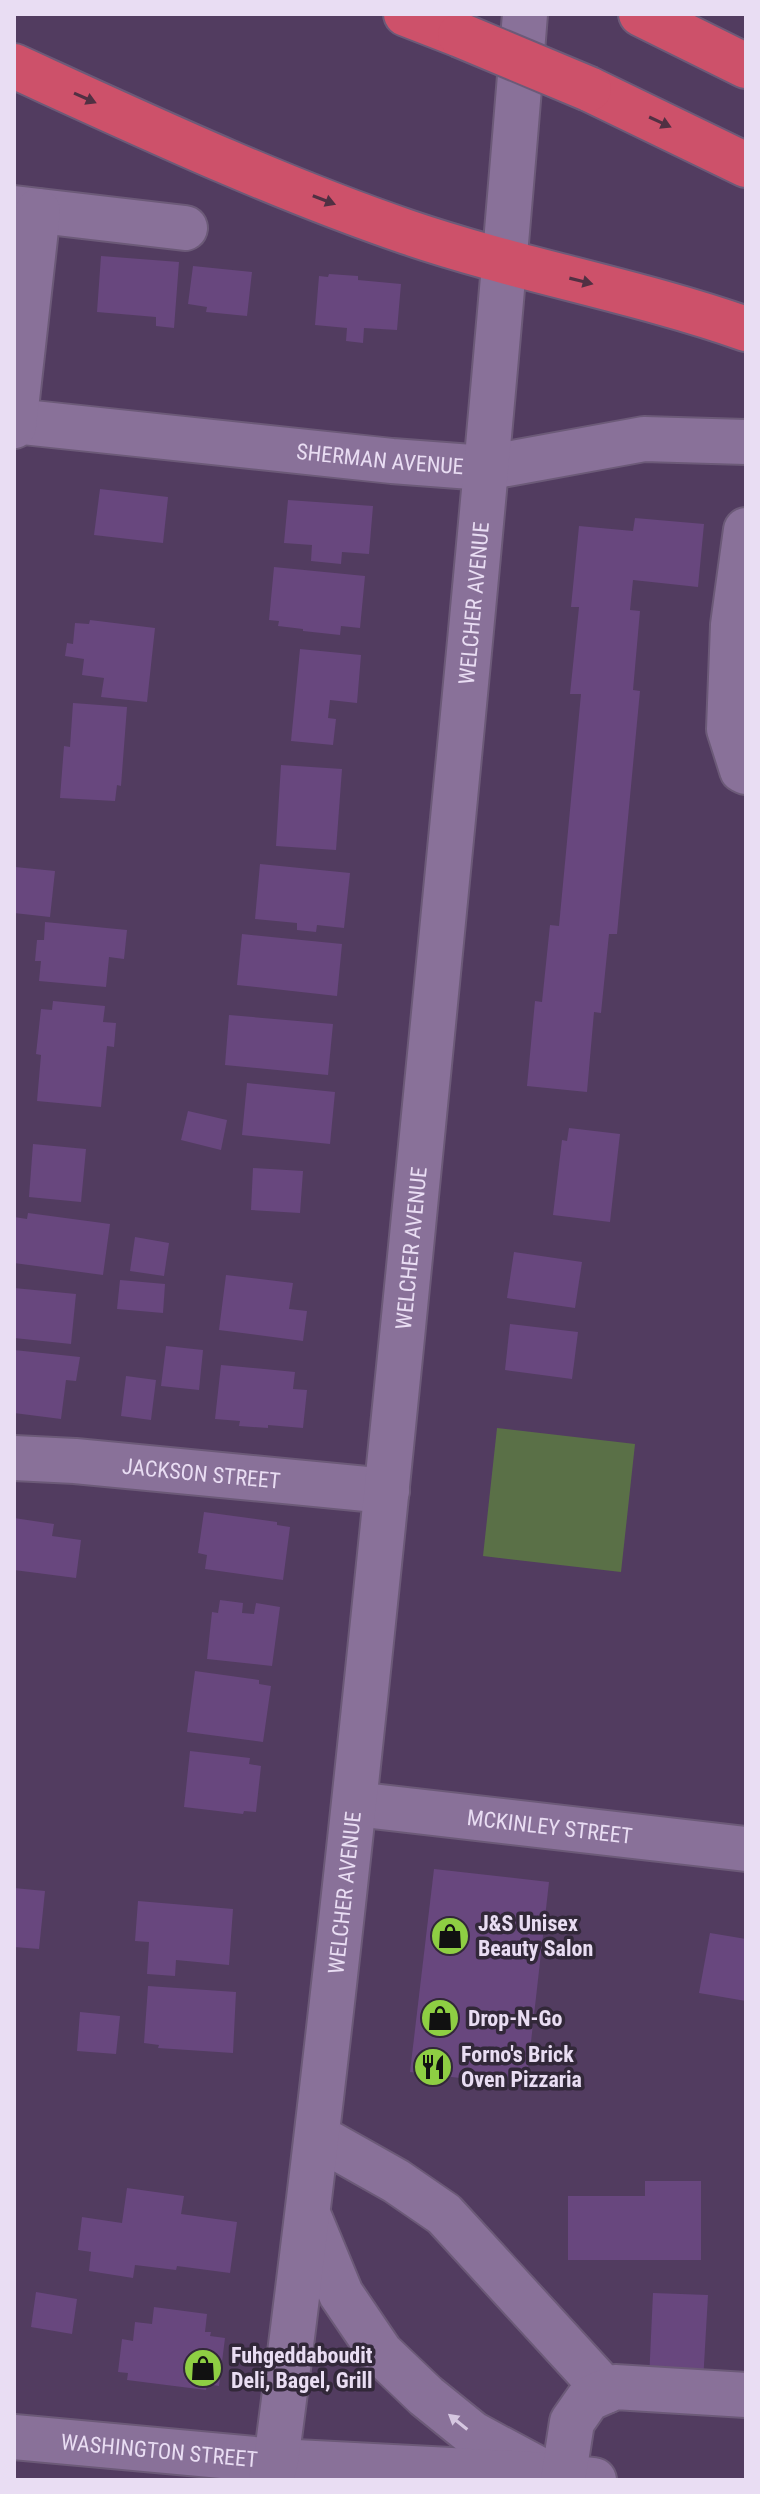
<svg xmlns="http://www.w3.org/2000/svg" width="760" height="2494" font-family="'Roboto Condensed',sans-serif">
<rect width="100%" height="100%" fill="#523c60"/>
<path fill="#5a7047" d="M497 1428 635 1444 621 1572 483 1556Z"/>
<g fill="#68477e">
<path d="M101 256 179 262 174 328 156 326V317L97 312Z"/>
<path d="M193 266 252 272 247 316 206 312 207 307 188 304Z"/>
<path d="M329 274 358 276V280L401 284 397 330 364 328 363 343 346 341 347 328 315 325 319 276 328 277Z"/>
<path d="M100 489 168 497 163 543 94 535Z"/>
<path d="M288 500 373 506 369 554 342 552 341 564 311 561 312 545 284 543Z"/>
<path d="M635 518 704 524 698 587 633 580 630 610 640 611 633 690 640 691 617 934H609L601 1013 594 1012 587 1092 527 1086 535 1001 542 1002 550 925 559 926 581 694H570L579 607H571L579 526 633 531Z"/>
<path d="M274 567 365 576 360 628 341 626 340 635 303 631V629L278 626 279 621 269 620Z"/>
<path d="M90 620 155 628 147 702 101 697 104 678 82 675 84 659 65 656 67 643 73 644 75 623 89 624Z"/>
<path d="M300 649 361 655 357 703 330 700 328 718 336 719 333 745 291 741Z"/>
<path d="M73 703 127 707 121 786 117 785 115 801 60 798 64 746 70 747Z"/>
<path d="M281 765 342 769 336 850 276 846Z"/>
<path d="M260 864 350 873 344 928 317 925 316 932 297 930V923L255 919Z"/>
<path d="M15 867 55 871 50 917 14 913Z"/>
<path d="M45 922 127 930 124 959 109 957 106 987 39 981 41 961H35L37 940H44Z"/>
<path d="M242 934 342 944 337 996 237 985Z"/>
<path d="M53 1001 105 1006 103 1022 116 1023 114 1047 107 1046 101 1107 37 1101 41 1055 36 1054 41 1009 52 1010Z"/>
<path d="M229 1015 333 1024 328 1075 225 1065Z"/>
<path d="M247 1083 335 1092 330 1144 242 1135Z"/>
<path d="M188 1111 227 1120 221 1150 181 1140Z"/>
<path d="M569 1128 620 1134 610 1222 553 1215 562 1140 567 1141Z"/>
<path d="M33 1144 86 1149 81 1202 29 1197Z"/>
<path d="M253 1168 303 1171 300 1213 251 1210Z"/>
<path d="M28 1213 110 1224 103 1275 14 1263V1217L27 1219Z"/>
<path d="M135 1237 169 1243 164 1276 130 1271Z"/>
<path d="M514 1252 582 1262 575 1308 507 1298Z"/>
<path d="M226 1275 293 1283 289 1309 307 1311 303 1341 219 1330Z"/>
<path d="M120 1280 165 1284 163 1313 117 1309Z"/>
<path d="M14 1288 76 1294 71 1344 14 1338Z"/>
<path d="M510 1324 578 1332 572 1379 505 1370Z"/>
<path d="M166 1346 203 1350 199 1390 161 1386Z"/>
<path d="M14 1350 80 1357 76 1381 66 1380 61 1419 14 1413Z"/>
<path d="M221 1365 295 1372 293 1389 307 1390 303 1428 268 1425V1428L239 1426 240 1421 215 1419Z"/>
<path d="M126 1376 156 1380 151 1420 121 1416Z"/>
<path d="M204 1512 277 1522V1525L290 1527 283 1580 205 1569 207 1555 198 1553Z"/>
<path d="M14 1518 54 1524 52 1536 81 1540 76 1578 14 1570Z"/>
<path d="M220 1600 243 1603 242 1613 254 1614 256 1603 280 1607 272 1666 207 1659 212 1612 218 1613Z"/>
<path d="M195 1671 259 1680V1684L271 1686 263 1742 187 1732Z"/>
<path d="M190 1751 250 1758 249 1764 261 1766 256 1812 244 1811 243 1814 184 1807Z"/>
<path d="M434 1869 549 1882 526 2086 410 2072Z"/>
<path d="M14 1888 45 1891 39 1949 14 1947Z"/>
<path d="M138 1901 233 1909 229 1965 176 1960 175 1976 147 1974 149 1942 135 1941Z"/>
<path d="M710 1933 746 1939V2001L699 1993Z"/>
<path d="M148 1986 236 1992 233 2053 158 2048 159 2045 144 2043Z"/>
<path d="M80 2012 120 2016 116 2054 77 2051Z"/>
<path d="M645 2181H701V2260H568V2196H645Z"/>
<path d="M127 2188 184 2196 181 2214 237 2222 230 2273 177 2266 176 2270 135 2265 133 2278 89 2271 91 2252 78 2250 82 2217 122 2223Z"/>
<path d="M36 2292 77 2299 72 2334 31 2327Z"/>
<path d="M653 2293 708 2295 703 2382 649 2380Z"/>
<path d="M154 2307 207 2314 205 2332H211L210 2336 225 2338 219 2386 207 2384 206 2390 127 2380 128 2373 118 2372 122 2339 133 2341 135 2322 152 2324Z"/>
</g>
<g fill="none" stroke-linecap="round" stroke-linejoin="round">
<g stroke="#6c5a78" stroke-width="48">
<g id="minor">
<path d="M14 208 185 228"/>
<path id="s1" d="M14 421 392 461 485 468 644 439 746 442"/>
<path d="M14 426 38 211"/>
<path d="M746 530 733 625 729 729 742 770 746 772"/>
<path id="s2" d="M14 1458 75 1461 387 1491"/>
<path id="s3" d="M355 1804 746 1849"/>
<path d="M318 2137 396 2181 444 2214 606 2391"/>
<path d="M310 2219 341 2294 381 2353 426 2396 473 2434 540 2470"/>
<path id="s4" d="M14 2437 276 2461 549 2475 594 2480"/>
<path id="s5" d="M271 2480 276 2461C329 2060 370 1659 410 1257 451 843 492 429 525 14"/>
<path d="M563 2480 572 2422 588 2399 615 2387 746 2395"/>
</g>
</g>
<g stroke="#6c5a78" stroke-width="48">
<g id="highway">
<path d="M406 14 460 35"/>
<path d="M641 14 746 66"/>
<path d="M14 66C143 125 273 186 407 232 518 270 635 290 746 329"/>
<path d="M589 89 746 165"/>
</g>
</g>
<use href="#minor" stroke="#897199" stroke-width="44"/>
<use href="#highway" stroke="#cd516a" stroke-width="44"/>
<g stroke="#6c5a78" stroke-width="48" stroke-linecap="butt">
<path id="highway-bridge" d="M460 35 589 89"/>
</g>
<use href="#highway-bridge" stroke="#cd516a" stroke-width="44"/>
</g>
<defs><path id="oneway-solid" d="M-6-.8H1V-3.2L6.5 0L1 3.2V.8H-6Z" transform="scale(2)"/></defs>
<g fill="#513043">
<use href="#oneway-solid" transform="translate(85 98) rotate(24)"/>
<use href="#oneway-solid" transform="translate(660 122) rotate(25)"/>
<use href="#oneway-solid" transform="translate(324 200) rotate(21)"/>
<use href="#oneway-solid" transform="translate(581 281) rotate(14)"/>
</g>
<use fill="#d6c7e1" href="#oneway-solid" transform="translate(458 2422) rotate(-141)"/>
<defs>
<g id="shop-disc" transform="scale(2)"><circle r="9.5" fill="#8ece43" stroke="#322839"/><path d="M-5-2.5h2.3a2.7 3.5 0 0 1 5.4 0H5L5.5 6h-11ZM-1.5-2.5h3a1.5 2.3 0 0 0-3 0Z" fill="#111"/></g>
<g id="restaurant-disc" transform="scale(2)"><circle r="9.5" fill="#8ece43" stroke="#322839"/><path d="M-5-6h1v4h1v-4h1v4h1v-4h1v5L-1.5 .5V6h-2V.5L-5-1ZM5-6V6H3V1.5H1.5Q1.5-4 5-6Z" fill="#111"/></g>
</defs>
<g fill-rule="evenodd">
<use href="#shop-disc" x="450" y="1936"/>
<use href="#shop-disc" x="440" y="2018"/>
<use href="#restaurant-disc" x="433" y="2067"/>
<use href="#shop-disc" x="203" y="2368"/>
</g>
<g text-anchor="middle" stroke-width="7" stroke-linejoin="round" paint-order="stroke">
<g font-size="22" fill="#e9ddf3" stroke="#322839">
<text dy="8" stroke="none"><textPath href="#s1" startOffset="368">SHERMAN AVENUE</textPath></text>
<text dy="8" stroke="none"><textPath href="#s5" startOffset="1888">WELCHER AVENUE</textPath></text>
<text dy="8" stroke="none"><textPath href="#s5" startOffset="1240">WELCHER AVENUE</textPath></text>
<text dy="8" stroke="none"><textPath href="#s2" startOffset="188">JACKSON STREET</textPath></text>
<text dy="8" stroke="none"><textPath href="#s3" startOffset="196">MCKINLEY STREET</textPath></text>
<text dy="8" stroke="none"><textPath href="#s5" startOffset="592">WELCHER AVENUE</textPath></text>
<text dy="8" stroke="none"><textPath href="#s4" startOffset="146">WASHINGTON STREET</textPath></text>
</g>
<g font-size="22" font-weight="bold" fill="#e9ddf3" stroke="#322839" text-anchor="start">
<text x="478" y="1931">J&amp;S Unisex<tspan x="478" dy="25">Beauty Salon</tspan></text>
<text x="468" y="2026">Drop-N-Go</text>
<text x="461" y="2062">Forno's Brick<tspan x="461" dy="25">Oven Pizzaria</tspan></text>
<text x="231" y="2363">Fuhgeddaboudit<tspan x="231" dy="25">Deli, Bagel, Grill</tspan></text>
</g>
</g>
<rect width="760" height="2494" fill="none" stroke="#e9ddf3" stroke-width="32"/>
</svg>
